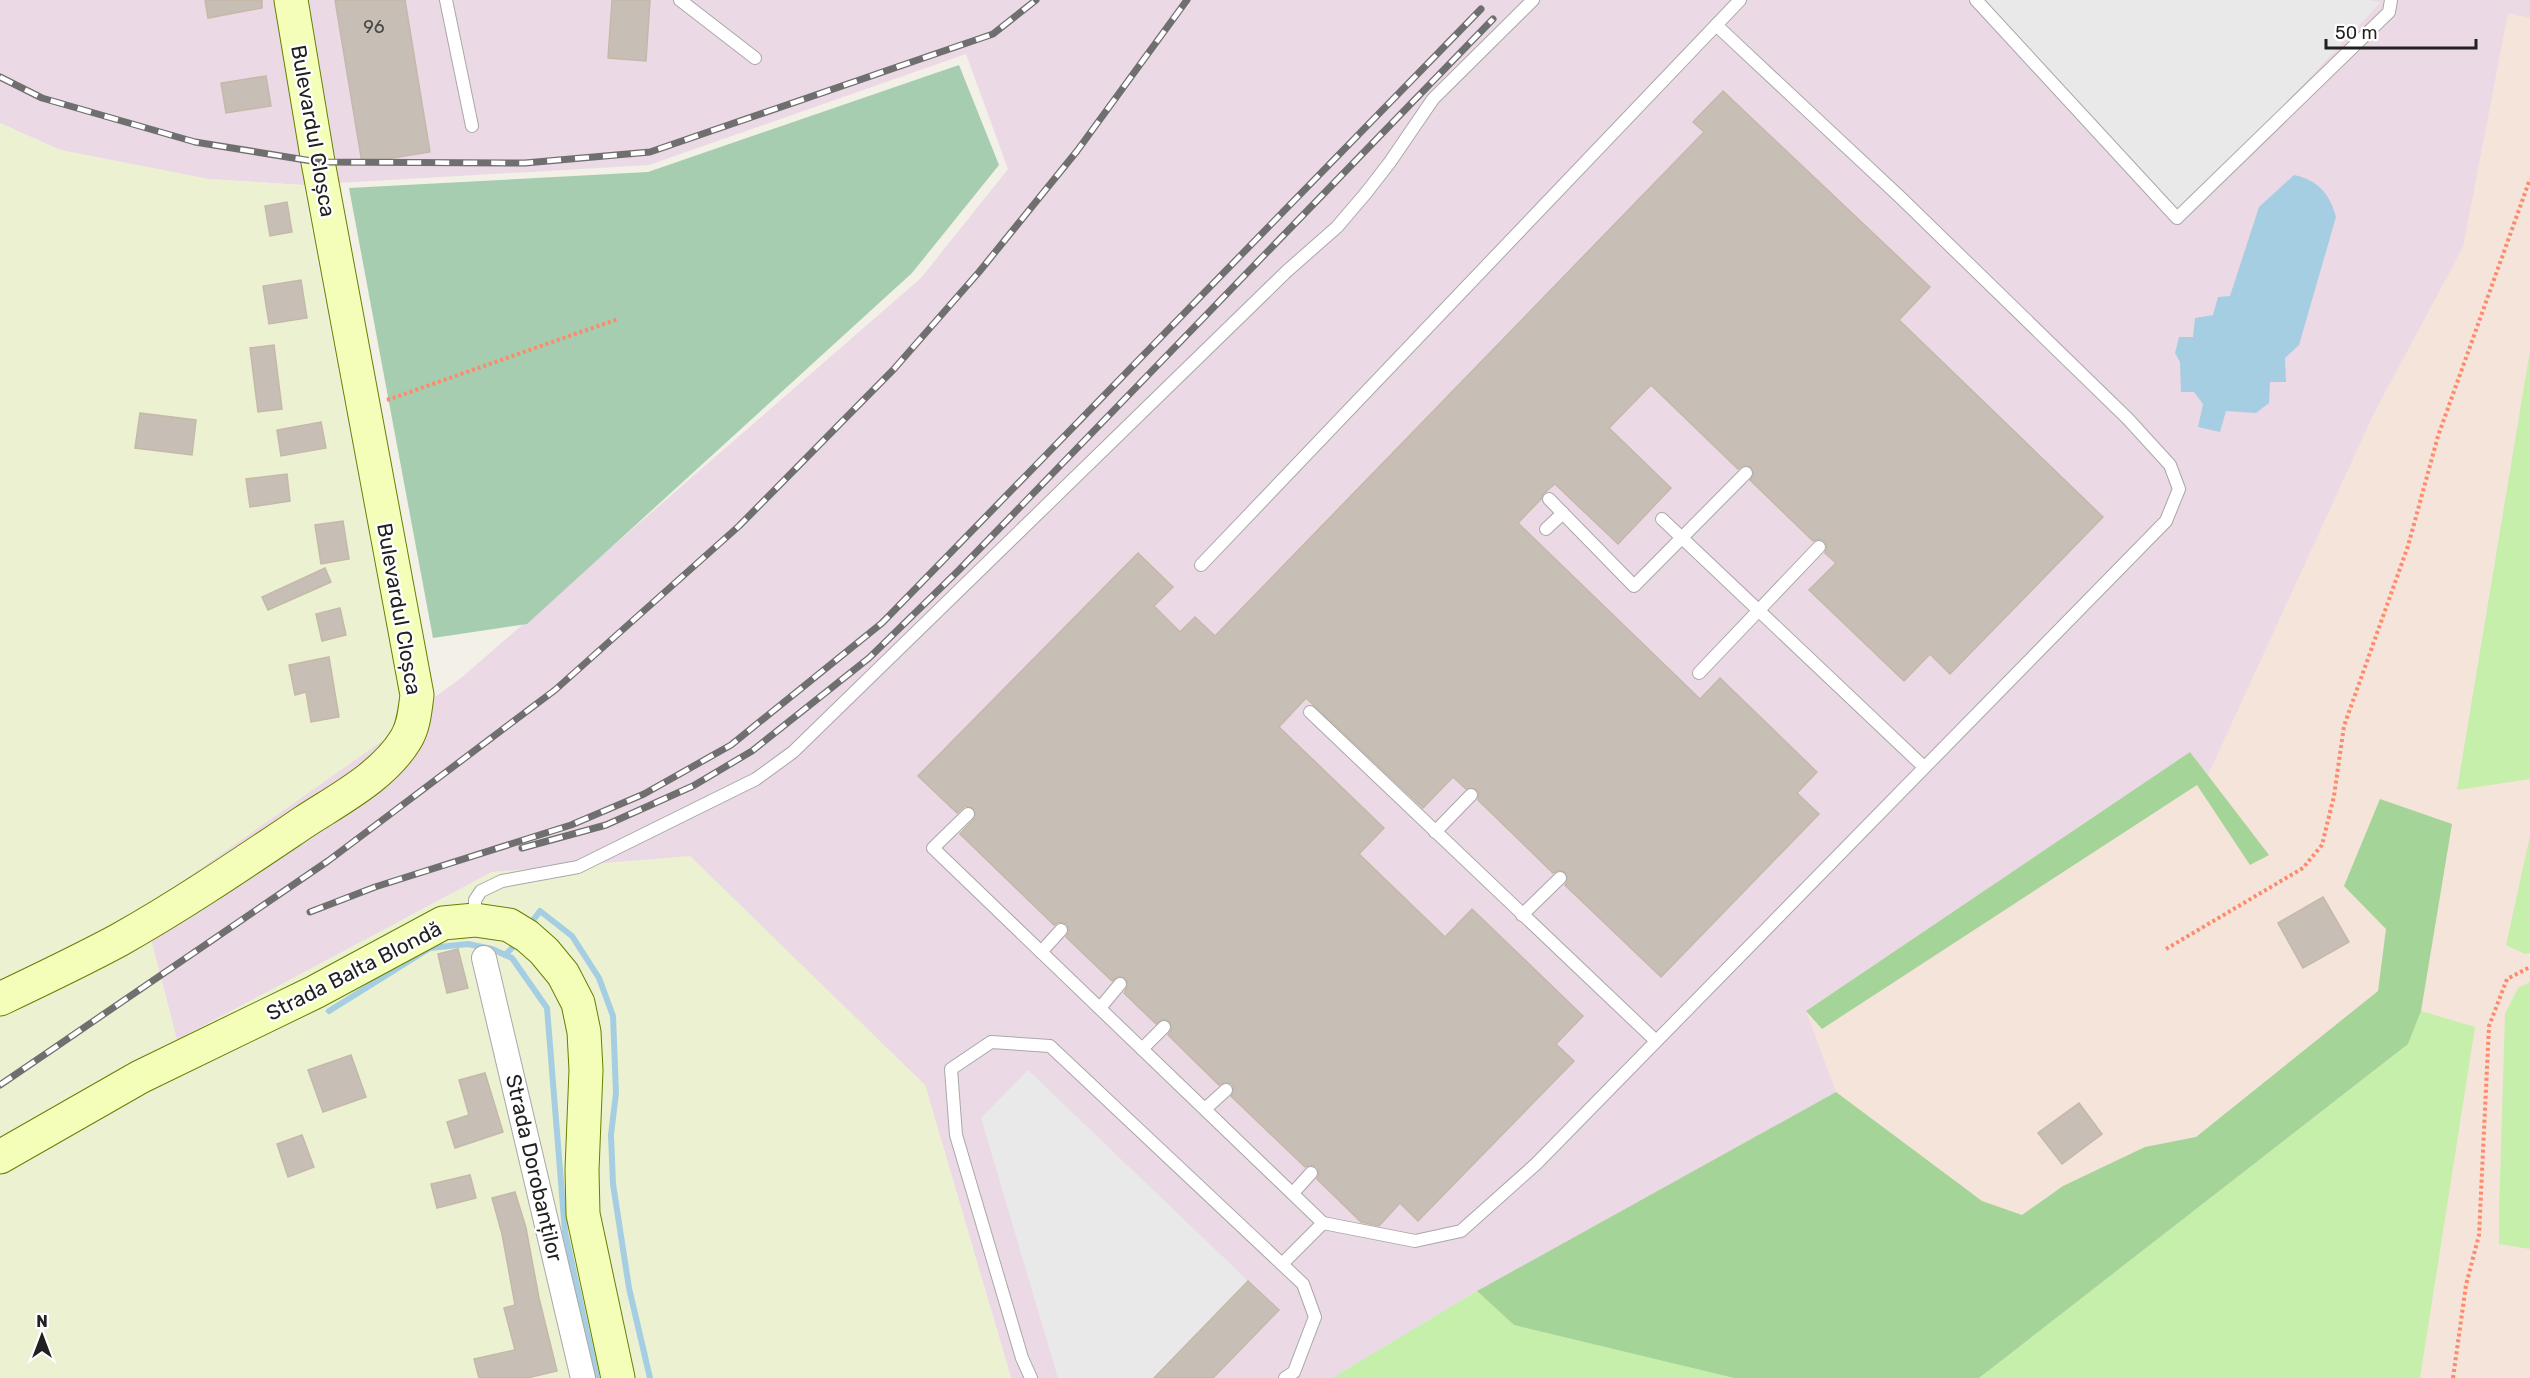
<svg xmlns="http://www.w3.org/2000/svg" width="2530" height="1378" font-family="Rubik,sans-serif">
<rect width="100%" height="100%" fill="#f2f0e7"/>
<path fill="#ecd9e6" d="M0 0H2530V1378H1011L925 1085 492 872 177 1040 143 909 461 678 921 278 1008 169 966 54 649 165 303 185 208 179 60 150 0 123Z"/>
<path fill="#f4e4da" d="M2508 13 2530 18V1378H1332L1477 1291 1836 1092 1806 1011 2190 752 2208 775 2374 413 2463 247Z"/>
<path fill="#ecf1d2" d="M0 123 60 150 208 179 303 185 405 725 143 909 177 1040 492 872 690 856 925 1085 1011 1378H0Z"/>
<g fill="#c5efab">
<path d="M2530 351V779L2457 790Z"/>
<path d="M2530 836V953L2525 954 2506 945Z"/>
<path d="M2530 982V1249L2499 1244V1214L2505 1014 2518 988Z"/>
<path d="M2421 1011 2475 1027 2420 1378H1979L2408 1044Z"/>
<path d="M1477 1291 1514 1325 1734 1378H1332Z"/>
</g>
<g fill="#a5d499">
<path d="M2190 752 2269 855 2250 865 2197 785 1822 1029 1806 1011Z"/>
<path d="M2380 799 2452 824 2421 1011 2408 1044 1979 1378H1734L1514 1325 1477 1291 1836 1092 1982 1201 2022 1215 2063 1186 2145 1147 2196 1137 2378 991 2386 929 2344 886Z"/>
</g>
<path fill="#a7cdb0" d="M959 65 999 165 912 273 527 624 433 638 349 188 648 172Z"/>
<g fill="#e9e9e9">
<path d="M1976 0H2367L2381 2 2177 218Z"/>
<path d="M1028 1070 1248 1281 1154 1378H1058L981 1118Z"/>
</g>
<path fill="#a5cee2" d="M2294 175C2318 180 2330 194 2336 217L2299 345 2285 358 2286 382H2270L2269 403 2256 413 2226 411 2220 432 2198 427 2203 404 2194 392H2181L2180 362 2175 353 2179 337H2193L2195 318 2213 315 2218 297 2230 296 2259 207Z"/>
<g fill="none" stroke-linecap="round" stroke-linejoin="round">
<g stroke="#a5cee2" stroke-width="6">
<path d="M534 919 540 911 572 936 599 978 613 1016 616 1093 611 1135 613 1184 629 1288 650 1378"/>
<path d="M505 955 512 948"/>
<path d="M329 1011 430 948 468 944 492 949 512 958 547 1008 565 1232 597 1378"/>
</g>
</g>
<g fill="#c7bfb6" stroke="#c5b8a8" stroke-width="1.5">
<path d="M205 0H262V8L208 18Z"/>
<path d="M335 0H405L430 152 362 163Z"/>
<path d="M612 0H650L646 61 608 58Z"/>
<path d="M266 76 271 106 226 113 221 83Z"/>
<path d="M1723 91 1930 287 1899 320 2103 517 1950 674 1930 654 1904 681 1809 590 1836 563 1825 553 1827 548 1825 541 1820 539 1813 541 1750 480 1754 475 1751 467 1744 465 1738 469 1651 385 1609 428 1671 488 1618 544 1555 484 1543 494 1541 499 1518 523 1700 699 1720 678 1817 772 1797 793 1819 814 1661 977 1565 885 1568 880 1565 872 1559 870 1553 873 1478 800 1479 793 1476 789H1466L1453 777 1423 808 1306 698 1279 727 1384 828 1359 854 1445 937 1472 909 1583 1016 1556 1044 1574 1061 1418 1221 1400 1203 1379 1226 1361 1222 1317 1179 1319 1174 1317 1167 1312 1165 1305 1167 1231 1096 1234 1089 1232 1084 1225 1082 1219 1085 1168 1035 1172 1029 1169 1021 1162 1019 1156 1024 1124 993 1128 985 1126 978 1118 976 1112 981 1066 937 1069 931 1067 924 1059 922 1054 925 960 834 976 817 973 808 965 806 957 813 918 776 1138 553 1173 587 1154 606 1180 632 1195 617 1215 636 1704 132 1693 122Z"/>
<path d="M287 202 292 232 270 236 265 206Z"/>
<path d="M301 280 307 318 269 324 263 286Z"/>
<path d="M274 345 282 409 258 412 250 348Z"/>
<path d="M140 413 196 420 192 455 135 448Z"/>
<path d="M321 422 326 448 281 456 277 430Z"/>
<path d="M287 474 290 501 250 507 246 479Z"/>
<path d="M343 521 349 559 321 564 315 525Z"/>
<path d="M325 568 331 582 268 610 262 597Z"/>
<path d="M340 608 346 635 322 641 316 614Z"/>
<path d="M329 657 339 717 311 722 306 692 295 695 289 665Z"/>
<path d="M2323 897 2349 942 2303 968 2278 923Z"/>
<path d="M458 949 468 988 447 993 438 954Z"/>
<path d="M351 1055 366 1097 323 1112 308 1070Z"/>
<path d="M485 1073 503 1132 455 1148 447 1122 469 1115 459 1080Z"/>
<path d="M2079 1103 2102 1134 2062 1164 2038 1133Z"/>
<path d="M302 1135 314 1167 288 1177 277 1144Z"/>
<path d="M470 1175 476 1198 437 1208 431 1184Z"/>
<path d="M515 1192 526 1228 539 1298 557 1371 527 1378H479L474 1359 515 1350 504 1308 515 1305 502 1234 492 1198Z"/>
<path d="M1248 1281 1279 1310 1213 1378H1154Z"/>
</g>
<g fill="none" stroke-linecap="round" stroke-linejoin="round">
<g stroke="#a8a8a8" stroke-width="14">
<g id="lane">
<path d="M446 0 472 126"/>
<path d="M680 0 755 58"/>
<path d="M1976 0 2177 218 2389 12 2391 0"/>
<path d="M1549 499 1634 586 1746 473"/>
<path d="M1662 519 1924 767"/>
<path d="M1546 529 1563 513"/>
<path d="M1201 565 1740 0"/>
<path d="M1699 673 1819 547"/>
<path d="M1310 712 1656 1041"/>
<path d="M968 814 933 848 1323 1223"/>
<path d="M1435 832 1471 795"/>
<path d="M1522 915 1560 878"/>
<path d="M475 917V900L481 891 502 881 578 867 756 779 793 752 1287 271 1337 227 1366 193 1390 162 1433 99 1533 0"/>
<path d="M1041 952 1061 930"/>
<path d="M1100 1008 1120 984"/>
<path d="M1142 1049 1164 1027"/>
<path d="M1205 1109 1226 1090"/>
<path d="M1293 1193 1311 1173"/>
<path d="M1282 1264 1323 1223 1415 1241 1461 1231 1536 1164 2166 521 2179 489 2170 465 2128 419 1901 198 1716 25"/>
<path d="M1031 1378 1022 1358 956 1135 951 1069 991 1042 1050 1046 1303 1284 1315 1317 1294 1372 1285 1378"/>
</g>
</g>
<g stroke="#a8a8a8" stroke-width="26">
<path id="street" d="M484 958 583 1378"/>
</g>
<g stroke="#668000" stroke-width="35">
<g id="secondary">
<path d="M0 999C40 980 80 961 119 940 183 904 243 863 304 822 339 799 384 776 406 739 414 726 415 710 417 695L318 162 291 0"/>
<path d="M0 1157 140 1077 315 992 443 923 475 920 509 925 527 936 544 951 563 974 578 1003 584 1032 586 1070 582 1170 583 1214 618 1378"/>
</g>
</g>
<g stroke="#ff896b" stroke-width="4" stroke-dasharray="3 3" stroke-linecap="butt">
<path d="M387 400 618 319"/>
<path d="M2166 949 2303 868 2322 845 2334 796 2344 726 2408 546 2438 436 2530 179"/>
<path d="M2453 1378 2466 1285 2479 1235 2489 1026 2507 979 2530 967"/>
</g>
<use href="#lane" stroke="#fff" stroke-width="12"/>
<use href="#street" stroke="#fff" stroke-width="24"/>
<use href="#secondary" stroke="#f4feb9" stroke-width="33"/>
<g stroke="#6f6f6f" stroke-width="7">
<g id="rail">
<path d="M0 77 42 98 195 142 318 162 525 163 650 152 993 34 1036 0"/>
<path d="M522 848 606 825 693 786 752 751 869 658 959 570 1493 19"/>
<path d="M310 912 375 887 571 825 644 794 731 745 882 623 1481 9"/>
<path d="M0 1085 328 861 555 690 739 526 894 369 979 272 1077 151 1187 0"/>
</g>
</g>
<use href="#rail" stroke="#fff" stroke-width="4.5" stroke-dasharray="14" stroke-linecap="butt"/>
</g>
<g text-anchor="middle" stroke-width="4.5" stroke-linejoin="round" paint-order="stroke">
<g font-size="18" fill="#4a4846">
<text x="374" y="33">96</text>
</g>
<g font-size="21" fill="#212121" stroke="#fff">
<text transform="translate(313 131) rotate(80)" y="7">Bulevardul Cloșca</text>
<text transform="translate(399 609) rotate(80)" y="7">Bulevardul Cloșca</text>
<text transform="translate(354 971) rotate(-27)" y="7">Strada Balta Blondă</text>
<text transform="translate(534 1168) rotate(77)" y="7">Strada Dorobanților</text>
</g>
</g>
<g transform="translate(42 1336)" stroke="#ffffff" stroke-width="4.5" paint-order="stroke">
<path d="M0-4.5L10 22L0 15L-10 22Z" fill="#212121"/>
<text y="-9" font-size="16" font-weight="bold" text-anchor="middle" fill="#212121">N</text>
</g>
<path d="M2326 39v9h150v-9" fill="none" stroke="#212121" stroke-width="3"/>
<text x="2335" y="39" font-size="18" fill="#212121" stroke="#ffffff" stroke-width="4.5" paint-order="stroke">50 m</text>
</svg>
